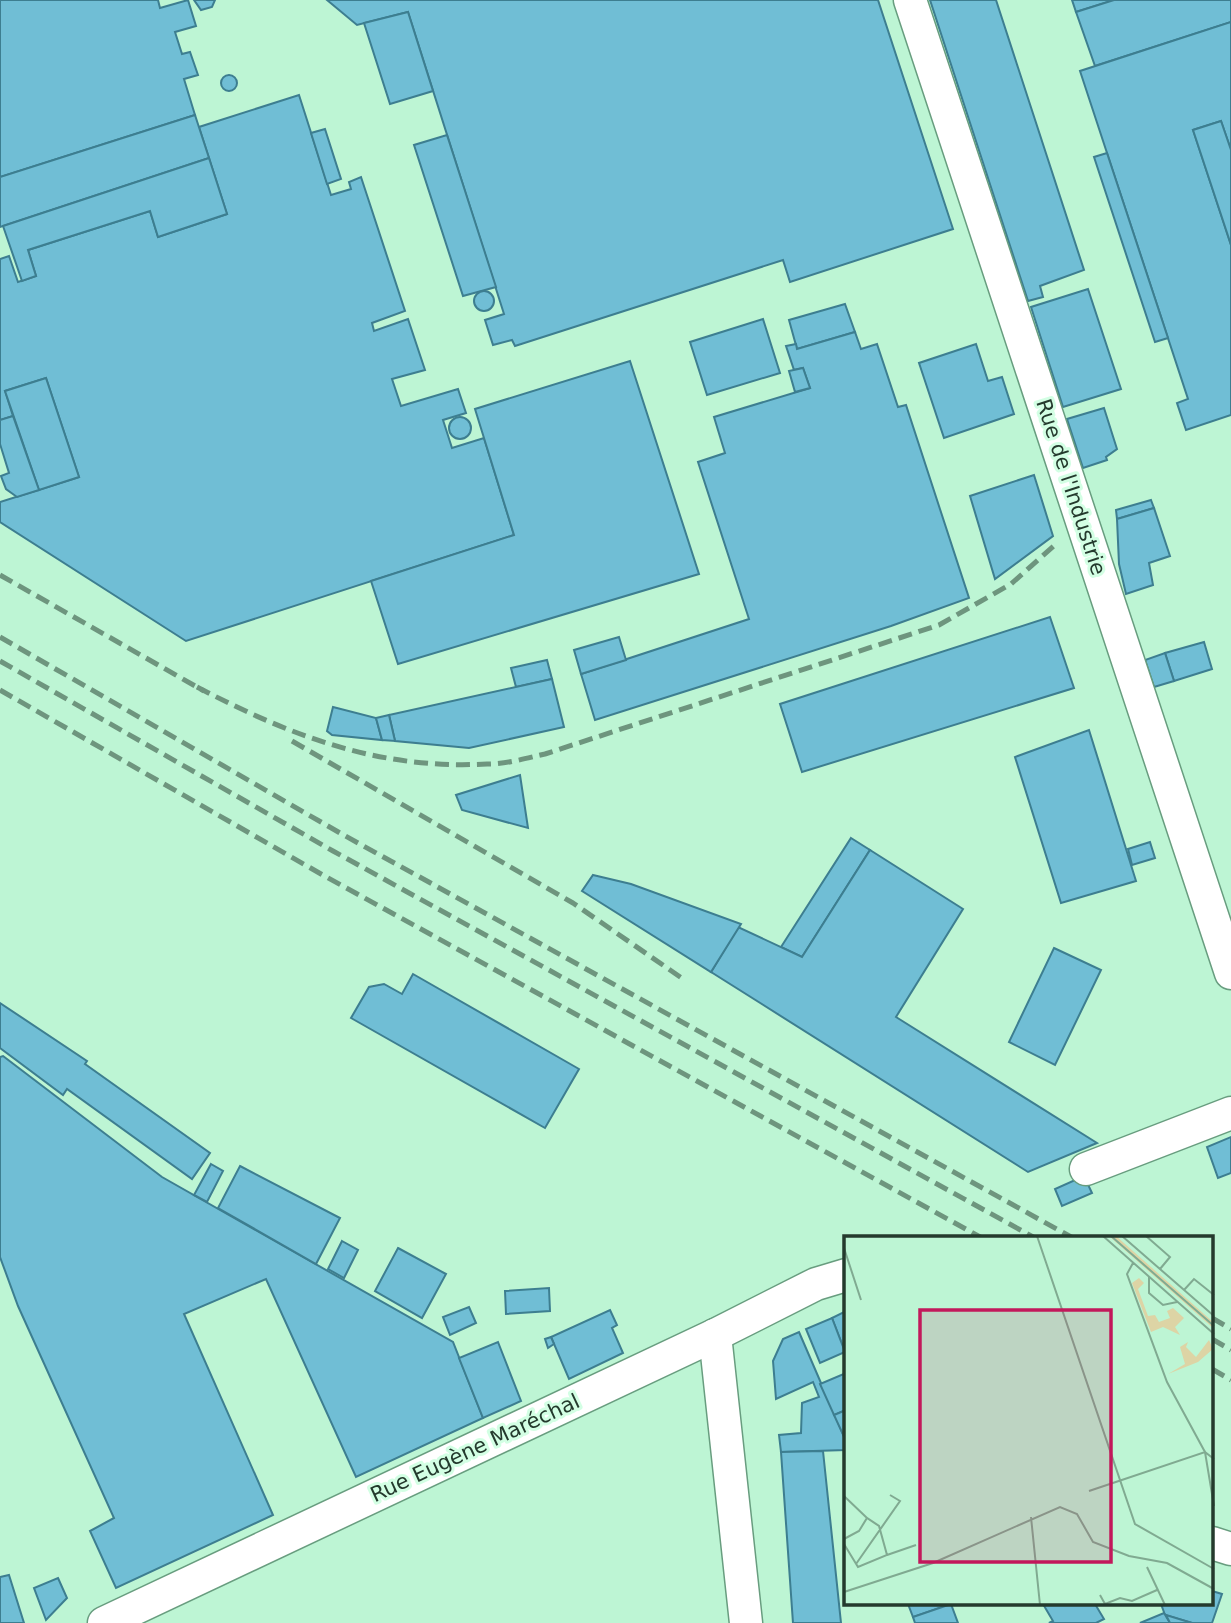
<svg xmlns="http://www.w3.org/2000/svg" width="1231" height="1623" font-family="'DejaVu Sans',sans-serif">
<rect width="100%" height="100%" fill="#bdf5d4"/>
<g fill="#70bed5" stroke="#3d7e90" stroke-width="2">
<path d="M0 0H158L160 8 188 0 196 26 175 32 182 54 190 52 198 75 184 79 195 115 0 177Z"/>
<path d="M194 0H215L212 7 201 10Z"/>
<path d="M327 0H878L953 229 790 282 783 260 515 346 512 340 493 345 485 320 504 314 408 12 357 25Z"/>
<path d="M930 0H996L1084 270 1040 286 1043 297 1028 301Z"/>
<path d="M1072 0H1114L1076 12Z"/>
<path d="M1114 0H1231V22L1095 66 1076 12Z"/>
<path d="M408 12 433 91 390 104 364 23Z"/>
<path d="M1231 22V150L1221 121 1193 130 1231 245V415L1186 430 1177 403 1188 399 1080 71Z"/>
<circle cx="229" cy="83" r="8"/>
<path d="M299 95 331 195 351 189 349 182 361 177 405 311 372 323 374 331 408 319 425 370 392 379 401 406 458 389 466 413 443 420 452 448 484 438 514 535 186 641 0 522V502L79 477 46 378 5 391 13 416 0 420V259L9 256 18 282 36 276 28 250 150 211 158 237 227 214 199 127Z"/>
<path d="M195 115 209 158 0 227V177Z"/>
<path d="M1221 121 1231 150V245L1193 130Z"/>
<path d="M325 129 341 179 327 184 311 133Z"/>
<path d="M447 135 496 287 463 296 414 145Z"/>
<path d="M1107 153 1168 338 1155 342 1094 157Z"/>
<path d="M209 158 227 214 158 237 150 211 28 250 36 276 22 281 3 226Z"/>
<path d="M1088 289 1121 389 1063 407 1031 307Z"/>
<circle cx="484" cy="301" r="10"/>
<path d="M845 304 855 332 797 349 789 320Z"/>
<path d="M763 319 780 373 707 395 690 342Z"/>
<path d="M855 332 861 349 877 344 898 407 906 405 969 598 891 626 595 720 581 674 749 619 698 462 725 453 714 417 810 388 803 368 794 370 786 346 796 344 797 349Z"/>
<path d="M976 344 988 381 1002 377 1014 414 944 438 919 363Z"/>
<path d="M630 361 699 574 398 664 371 581 514 535 475 409Z"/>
<path d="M803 368 810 388 795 392 789 371Z"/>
<path d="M46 378 79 477 39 490 5 391Z"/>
<path d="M1104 408 1117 449 1106 457 1107 460 1083 468 1067 419Z"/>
<path d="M13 416 39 490 17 497 6 489 1 476 9 473 0 444V420Z"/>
<circle cx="460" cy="428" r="11"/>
<path d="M1034 475 1053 536 995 579 970 496Z"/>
<path d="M1151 500 1154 508 1117 519 1116 510Z"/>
<path d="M1154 508 1170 556 1149 563 1153 585 1126 594 1119 564 1117 519Z"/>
<path d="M1050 617 1074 688 802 772 780 704Z"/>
<path d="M619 637 626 660 581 674 574 650Z"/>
<path d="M1204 642 1212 669 1174 681 1165 653Z"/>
<path d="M1165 653 1174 681 1154 687 1145 660Z"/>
<path d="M547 660 552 679 516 687 511 668Z"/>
<path d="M552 679 564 727 469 748 395 741 389 715Z"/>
<path d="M333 707 376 718 382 740 332 735 327 731Z"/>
<path d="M389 715 395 741 382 740 376 718Z"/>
<path d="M1089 730 1136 881 1061 903 1015 757Z"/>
<path d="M520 775 528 828 462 810 456 795Z"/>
<path d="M851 838 870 850 802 957 781 947Z"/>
<path d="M1150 842 1155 858 1132 865 1128 849Z"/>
<path d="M870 850 963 909 896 1017 1097 1143 1028 1172 711 972 738 927 802 957Z"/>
<path d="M593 875 631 884 741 924 711 972 582 891Z"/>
<path d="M1054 948 1101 970 1055 1065 1009 1042Z"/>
<path d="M413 974 579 1069 545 1128 351 1018 369 987 384 984 402 994Z"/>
<path d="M0 1003 87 1061 85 1064 210 1153 192 1179 67 1089 63 1095 0 1048Z"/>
<path d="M3 1056 162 1177 453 1342 483 1418 356 1477 266 1279 184 1314 273 1515 116 1588 90 1531 114 1518 18 1306 0 1257V1057Z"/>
<path d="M1231 1137V1173L1218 1178 1207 1147Z"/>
<path d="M211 1164 223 1171 207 1202 194 1195Z"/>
<path d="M240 1166 340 1218 316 1264 218 1208Z"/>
<path d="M1084 1176 1092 1193 1062 1206 1055 1189Z"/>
<path d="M342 1241 358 1250 344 1278 328 1269Z"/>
<path d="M398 1248 446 1274 422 1318 375 1291Z"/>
<path d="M549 1288 550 1311 506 1314 505 1291Z"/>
<path d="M469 1307 476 1323 450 1335 443 1317Z"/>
<path d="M610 1310 617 1325 612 1328 623 1353 569 1379 551 1337Z"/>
<path d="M846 1311V1351L845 1352 832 1318Z"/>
<path d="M832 1318 845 1352 820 1363 806 1329Z"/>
<path d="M799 1332 846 1441V1450L781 1452 779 1435 801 1433 802 1403 819 1397 813 1382 776 1399 773 1361 783 1339Z"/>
<path d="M551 1337 554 1344 548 1348 545 1339Z"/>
<path d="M498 1342 521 1401 483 1418 459 1358Z"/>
<path d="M846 1373V1410L834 1415 820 1384Z"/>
<path d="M846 1410V1441L834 1415Z"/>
<path d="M823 1451 841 1623H793L781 1452Z"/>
<path d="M9 1575 24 1623H0V1577Z"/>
<path d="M58 1578 67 1598 46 1620 34 1588Z"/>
<path d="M1212 1591 1222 1594 1212 1623H1192L1165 1615 1161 1604H1212Z"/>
<path d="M908 1604H951L913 1617Z"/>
<path d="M951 1604 958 1623H915L913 1617Z"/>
<path d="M1043 1604H1095L1104 1619 1096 1623H1049L1053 1621Z"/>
<path d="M1164 1613 1170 1623H1140Z"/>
<path d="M1166 1615 1192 1623H1170Z"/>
</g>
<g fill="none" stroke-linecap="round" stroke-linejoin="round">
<g stroke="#689d7f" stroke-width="35">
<g id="minor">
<path d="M910 0 1231 973"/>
<path d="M1086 1169 1231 1113"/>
<path d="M715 1335 746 1623"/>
<path d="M1212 1543 1231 1549"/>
<path d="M104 1623 715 1335 816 1284 846 1275"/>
</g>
</g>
<use href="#minor" stroke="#fff" stroke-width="32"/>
<g stroke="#6e957e" stroke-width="5" stroke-dasharray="14 7" stroke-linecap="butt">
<path d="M0 575 204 691"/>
<path d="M0 637 340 833 1073 1238"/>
<path d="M0 661 333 851 1035 1238"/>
<path d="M197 687C291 736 379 770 487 764 507 764 527 758 545 754L939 625 1011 584 1056 544"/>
<path d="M0 690 321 874 982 1238"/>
<path d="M292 741 573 903 686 981"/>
<path d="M1212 1318 1231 1329"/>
<path d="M1212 1339 1231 1350"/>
<path d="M1212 1369 1231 1380"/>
</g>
</g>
<g text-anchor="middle" stroke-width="6" stroke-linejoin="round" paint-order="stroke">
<g font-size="21" fill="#243a2d" stroke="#d3ffe4">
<text transform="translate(1071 487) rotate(72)" y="7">Rue de l'Industrie</text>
<text transform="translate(475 1448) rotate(-25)" y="7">Rue Eugène Maréchal</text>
</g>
</g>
<g transform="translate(844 1236)">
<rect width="369" height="369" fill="#bdf5d4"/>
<path d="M265 0H272L369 86V92ZM295 42 300 47 294 53 304 80 311 79 315 86 326 82 323 75 329 72 340 82 331 91 336 99 319 91 307 96 288 47ZM365 104 369 113 354 126 324 138 341 128 336 111 344 106 342 111 352 121Z" fill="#ddd4a5"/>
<path fill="none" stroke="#80aa91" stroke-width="2" d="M193 0 291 288 370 333M259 0 370 98M267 0 370 90M278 0 370 80M302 0 326 21 316 33M0 12 17 64M289 27 283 38 323 146 361 216 370 223M305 41V57L319 69 333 66M340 54 350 43 370 59M245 255 361 216 370 270M0 260 23 282M187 281 196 369M0 303 15 295 23 282 35 290 43 319 14 331 0 308M43 319 72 309M12 328 56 265 46 259M303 331 321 369M0 356 89 327 216 271 233 278 249 306 285 320 323 327 370 353M256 359 261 368 276 362 288 365 313 354"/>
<path fill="#c2185b" fill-opacity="0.15" stroke="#c2185b" stroke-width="3.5" d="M76 74H267V326H76Z"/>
<rect width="369" height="369" fill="none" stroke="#243a2d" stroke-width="3.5"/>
</g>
</svg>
